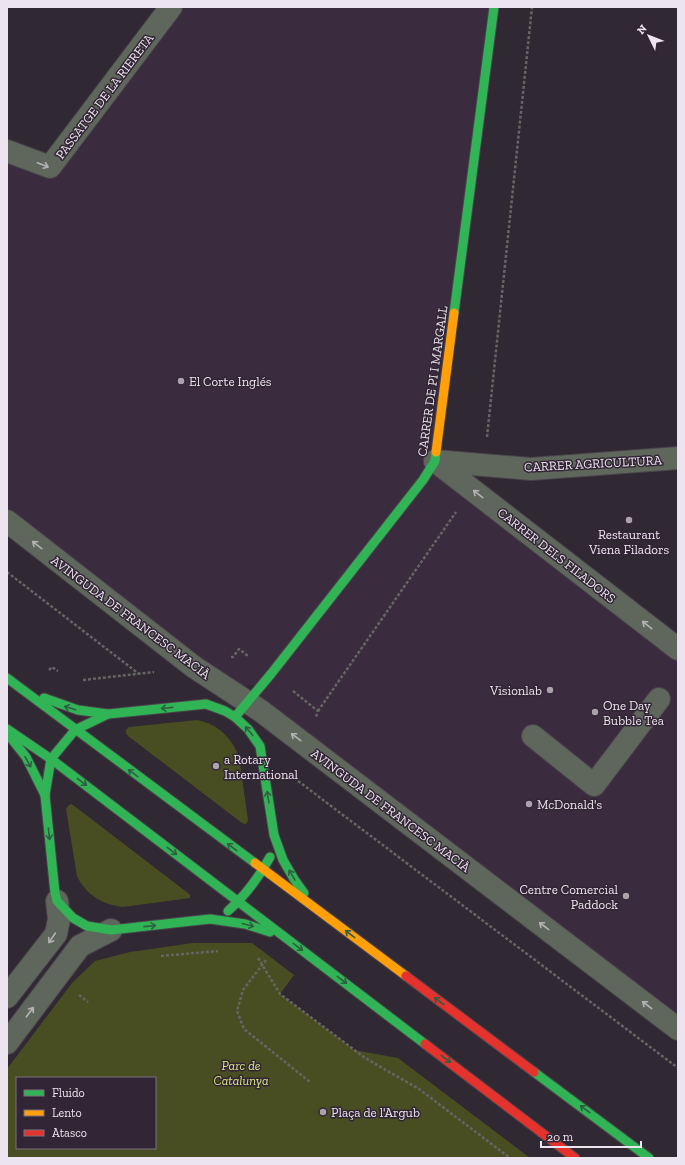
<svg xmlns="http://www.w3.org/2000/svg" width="685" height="1165" font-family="'Zilla Slab',serif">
<rect width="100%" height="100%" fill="#302832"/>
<path fill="#3b2b3f" d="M180 7H494L435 461 678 649V1029L261 711 254 685 224 687 7 521V155L50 167Z"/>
<g fill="#484e21" fill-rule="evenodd">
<path d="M197 720C218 724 231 737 239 757L248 820 247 823 245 824 242 823 128 736 126 733V730L129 727Z"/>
<path d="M71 804 73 805 188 893 190 895V898L123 907C103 905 86 895 77 876L66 809 68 806Z"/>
<path d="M193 943H252L294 975 280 994 354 1050 398 1058 530 1158H7V1069L72 983 95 961 130 952ZM17 1078H155V1148H17Z"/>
</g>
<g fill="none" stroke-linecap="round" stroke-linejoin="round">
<g stroke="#49434b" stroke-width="24">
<g id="street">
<path d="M7 151 50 167 171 7"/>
<path d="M435 461 678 649"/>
<path d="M435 461 531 469 678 458"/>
<path d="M7 521 194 667 261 711 678 1029"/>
<path d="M533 736 594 785 659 699"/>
<path d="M7 997 56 934 59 919 57 901"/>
<path d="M7 1043 80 946 111 930"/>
</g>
</g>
<g stroke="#49434b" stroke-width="11">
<g id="fast">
<path d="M454 313 494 7"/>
<path d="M7 678 255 863"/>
<path d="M44 698 78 710 108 714 206 704 225 711 235 717 248 729 260 746 274 835 283 860 294 879 304 893"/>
<path d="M108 714 75 730 51 759 45 795 55 893 57 901 73 918 87 926 111 930 210 919 245 924 270 932"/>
<path d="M235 717 271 674 423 480 435 461 436 452"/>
<path d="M7 729 51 759 425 1044"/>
<path d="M11 738 26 757 45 795"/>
<path d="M228 911C245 896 259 877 270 857"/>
<path d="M534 1072 649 1158"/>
</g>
</g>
<g stroke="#49434b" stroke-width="11">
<g id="slow">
<path d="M436 452 454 313"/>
<path d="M255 863 406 976"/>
</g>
</g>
<g stroke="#49434b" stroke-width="11">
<g id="jam">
<path d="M406 976 534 1072"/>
<path d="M425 1044 575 1158"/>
</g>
</g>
<g stroke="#656663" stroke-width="2.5" stroke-dasharray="3 2" stroke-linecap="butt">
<path d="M487 437 532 7"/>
<path d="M7 572 139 674"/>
<path d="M231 657H233L239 649 248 656"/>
<path d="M49 670 52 667 58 671"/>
<path d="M83 680 154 672"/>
<path d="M293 691 318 711 316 717"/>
<path d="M318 711 456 512"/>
<path d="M294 778 678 1068"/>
<path d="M161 956 218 951"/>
<path d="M258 958 280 994 365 1058 419 1089 510 1158"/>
<path d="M266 960 243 990 237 1011 244 1029 310 1082"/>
<path d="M79 995 88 1002"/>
</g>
<use href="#street" stroke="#5f675c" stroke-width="22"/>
<use href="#fast" stroke="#30b455" stroke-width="9"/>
<use href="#slow" stroke="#ff9f0a" stroke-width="9"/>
<use href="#jam" stroke="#e5322d" stroke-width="9"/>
</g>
<defs><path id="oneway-shaft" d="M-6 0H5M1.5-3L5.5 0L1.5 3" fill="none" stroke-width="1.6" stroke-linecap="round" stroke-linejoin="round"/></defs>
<g stroke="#b4b2b4">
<use href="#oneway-shaft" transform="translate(43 165) rotate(21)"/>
<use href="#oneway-shaft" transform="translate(478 494) rotate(-142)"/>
<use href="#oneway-shaft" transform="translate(37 545) rotate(-142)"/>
<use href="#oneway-shaft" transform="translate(647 625) rotate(-142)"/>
<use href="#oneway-shaft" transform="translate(296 737) rotate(-143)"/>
<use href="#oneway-shaft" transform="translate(544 926) rotate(-143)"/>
<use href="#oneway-shaft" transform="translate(52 938) rotate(124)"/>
<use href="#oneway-shaft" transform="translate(647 1005) rotate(-143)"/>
<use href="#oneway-shaft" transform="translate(30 1012) rotate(-53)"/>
</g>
<g stroke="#315e42">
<use href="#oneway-shaft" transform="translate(70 708) rotate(-163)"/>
<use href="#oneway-shaft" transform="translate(167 708) rotate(174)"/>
<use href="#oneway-shaft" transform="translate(249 731) rotate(-130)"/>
<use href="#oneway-shaft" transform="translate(28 762) rotate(61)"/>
<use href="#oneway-shaft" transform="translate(133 773) rotate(-143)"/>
<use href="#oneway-shaft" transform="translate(82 782) rotate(37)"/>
<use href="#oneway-shaft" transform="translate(268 797) rotate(-99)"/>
<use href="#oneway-shaft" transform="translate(49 834) rotate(84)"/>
<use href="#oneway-shaft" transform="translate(232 847) rotate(-143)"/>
<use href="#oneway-shaft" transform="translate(172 851) rotate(38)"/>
<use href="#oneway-shaft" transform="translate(292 875) rotate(-121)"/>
<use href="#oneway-shaft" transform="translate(248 925) rotate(14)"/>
<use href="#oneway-shaft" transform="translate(150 926) rotate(-6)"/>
<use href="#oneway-shaft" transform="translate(350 934) rotate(-143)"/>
<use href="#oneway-shaft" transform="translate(298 947) rotate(37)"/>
<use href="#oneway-shaft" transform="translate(342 980) rotate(37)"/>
<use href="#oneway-shaft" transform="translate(439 1001) rotate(-143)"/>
<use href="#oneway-shaft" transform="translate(446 1059) rotate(37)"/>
<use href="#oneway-shaft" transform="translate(585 1109) rotate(-143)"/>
</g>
<g fill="#aaa2ac" stroke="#322535" stroke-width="1.5">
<circle cx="181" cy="381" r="4"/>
<circle cx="629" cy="520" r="4"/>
<circle cx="550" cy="690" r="4"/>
<circle cx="595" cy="712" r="4"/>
<circle cx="216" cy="766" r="4"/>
<circle cx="529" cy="804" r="4"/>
<circle cx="626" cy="896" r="4"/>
<circle cx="323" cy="1112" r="4"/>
</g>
<g text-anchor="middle" stroke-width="3" stroke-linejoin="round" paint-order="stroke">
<g font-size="13" fill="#ece4ee" stroke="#322535">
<text transform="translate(104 96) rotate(-53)" y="5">PASSATGE DE LA RIERETA</text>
<text transform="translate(432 381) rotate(-82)" y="5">CARRER DE PI I MARGALL</text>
<text transform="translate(593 463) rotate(-3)" y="5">CARRER AGRICULTURA</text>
<text transform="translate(557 555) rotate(38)" y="5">CARRER DELS FILADORS</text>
<text transform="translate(131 617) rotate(37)" y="5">AVINGUDA DE FRANCESC MACIÀ</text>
<text transform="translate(391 810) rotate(37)" y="5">AVINGUDA DE FRANCESC MACIÀ</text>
</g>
<g font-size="13" fill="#ece4ee" stroke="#322535" text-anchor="start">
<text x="189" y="386">El Corte Inglés</text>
<text x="629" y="539" text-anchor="middle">Restaurant<tspan x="629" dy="15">Viena Filadors</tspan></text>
<text x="542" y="695" text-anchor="end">Visionlab</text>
<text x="603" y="710">One Day<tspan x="603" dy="15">Bubble Tea</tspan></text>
<text x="224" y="764">a Rotary<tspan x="224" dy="15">International</tspan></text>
<text x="537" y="809">McDonald's</text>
<text x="618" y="894" text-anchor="end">Centre Comercial<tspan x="618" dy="15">Paddock</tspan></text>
<text x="331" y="1117">Plaça de l'Argub</text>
</g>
<g font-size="13" font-style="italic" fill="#d6e881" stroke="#322535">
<text x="241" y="1070">Parc de<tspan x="241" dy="15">Catalunya</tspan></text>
</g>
</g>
<rect width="685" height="1165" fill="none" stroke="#ece4ee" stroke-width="16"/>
<rect x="16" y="1077" width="140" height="72" fill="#322535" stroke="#7c717f"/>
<rect x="24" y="1090" width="20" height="6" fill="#30b455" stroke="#7c717f"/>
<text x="52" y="1097" font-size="12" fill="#ece4ee">Fluido</text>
<rect x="24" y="1110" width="20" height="6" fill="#ff9f0a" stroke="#7c717f"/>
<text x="52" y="1117" font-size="12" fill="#ece4ee">Lento</text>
<rect x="24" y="1130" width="20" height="6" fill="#e5322d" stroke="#7c717f"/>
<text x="52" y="1137" font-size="12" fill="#ece4ee">Atasco</text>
<g transform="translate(649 36) rotate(313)" stroke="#322535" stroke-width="3" paint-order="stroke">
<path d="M0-3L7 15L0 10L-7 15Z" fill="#ece4ee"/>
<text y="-6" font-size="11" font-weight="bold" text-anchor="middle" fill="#ece4ee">N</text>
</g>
<path d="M541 1141v6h100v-6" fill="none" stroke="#ece4ee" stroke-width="2"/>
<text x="547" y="1141" font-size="12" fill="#ece4ee" stroke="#322535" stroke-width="3" paint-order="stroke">20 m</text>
</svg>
